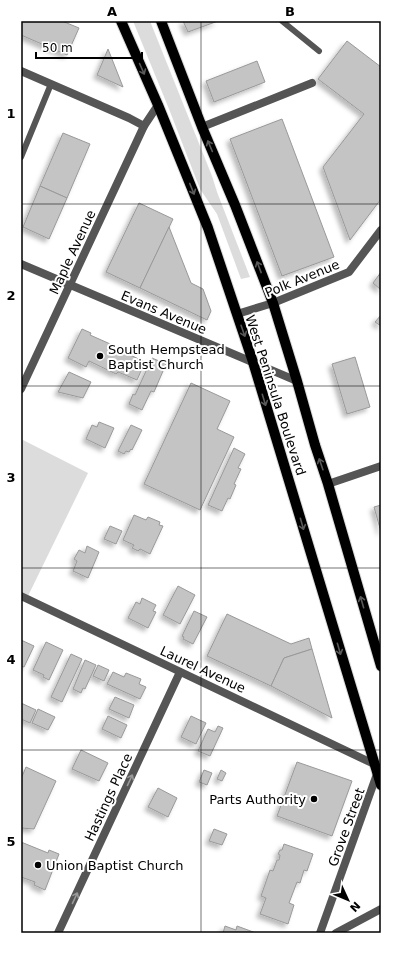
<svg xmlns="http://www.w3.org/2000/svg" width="402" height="954" font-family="'DejaVu Sans',sans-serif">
<defs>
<filter id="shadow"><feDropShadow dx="-3.5" dy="3.5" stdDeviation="2" flood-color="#0004"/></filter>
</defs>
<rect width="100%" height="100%" fill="#fff"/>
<g fill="#dcdcdc">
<path d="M133 21H150L212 176 217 192 250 277 241 279 217 214 200 189 169 109Z"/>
<path d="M21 439 88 473 28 596 21 593Z"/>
</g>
<g fill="#c4c4c4" stroke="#999" filter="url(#shadow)">
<path d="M21 21H62L79 28 67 55 21 35Z"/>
<path d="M183 21H218L188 32Z"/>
<path d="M347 41 381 67V199L350 240 323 167 364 114 318 79Z"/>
<path d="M108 49 123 87 97 75Z"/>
<path d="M257 61 265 82 214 102 206 81Z"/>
<path d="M282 119 334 257 282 276 230 139Z"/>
<path d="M63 133 90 144 67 198 40 186Z"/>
<path d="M40 186 67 198 49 239 23 227Z"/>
<path d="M139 203 173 219 140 288 106 272Z"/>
<path d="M169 227 191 283 203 289 211 311 207 320 140 288Z"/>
<path d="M381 272V290L373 283Z"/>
<path d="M381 315V326L375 322Z"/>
<path d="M82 329 91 333 90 335 117 347 118 346 127 351 126 353 145 362 137 380 118 372 116 374 89 361 86 367 68 358Z"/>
<path d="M355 357 370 407 347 414 332 364Z"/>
<path d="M152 358 166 364 154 392 151 391 142 410 129 404 133 394 135 395Z"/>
<path d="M69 372 91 382 83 398 58 392Z"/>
<path d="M191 383 230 401 217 429 234 437 200 510 144 484Z"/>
<path d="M99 422 114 428 105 448 86 439 92 425 97 427Z"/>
<path d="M131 425 142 430 132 450 131 449 129 452 126 451 124 454 118 451Z"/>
<path d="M234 448 245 454 238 468 241 469 234 484 236 485 230 499 228 498 222 511 208 505Z"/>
<path d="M381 505V532L374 507Z"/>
<path d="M134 515 146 520 148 517 160 522 159 525 163 526 150 554 140 549 138 551 132 548 134 545 123 540Z"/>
<path d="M110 526 122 531 116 544 104 539Z"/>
<path d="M87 546 99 552 88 578 73 571 77 561 74 559 79 550 85 553Z"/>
<path d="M178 586 195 595 180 624 163 615Z"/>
<path d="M142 598 156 605 153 611 156 612 148 628 128 618 136 602 140 604Z"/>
<path d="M194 611 207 617 193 644 183 639 184 637 182 636Z"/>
<path d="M227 614 291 644 309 638 312 649 284 658 271 686 207 656Z"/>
<path d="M21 640 34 646 24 667 21 666Z"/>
<path d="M46 642 63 650 49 680 43 677 44 675 33 670Z"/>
<path d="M312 649 332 718 271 686 284 658Z"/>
<path d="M71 654 82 659 62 702 51 697Z"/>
<path d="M85 660 96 665 85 689 83 688 81 693 73 689Z"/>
<path d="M98 665 109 670 104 681 93 676Z"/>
<path d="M113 672 124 677 126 673 141 679 139 684 146 687 140 699 107 684Z"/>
<path d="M115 697 134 705 129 718 109 709Z"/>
<path d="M21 703 36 710 30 723 21 719Z"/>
<path d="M38 709 55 717 48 730 32 723Z"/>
<path d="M108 716 127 725 121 738 102 729Z"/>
<path d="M191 716 206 723 196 744 181 737Z"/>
<path d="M218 726 223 728 210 756 198 751 208 729 215 732Z"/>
<path d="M81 750 108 763 99 781 72 769Z"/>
<path d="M297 762 352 781 332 836 277 816Z"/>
<path d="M26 767 56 781 34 829 21 828V779Z"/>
<path d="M204 770 212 773 207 785 199 782Z"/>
<path d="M221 770 226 773 222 781 217 779Z"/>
<path d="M158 788 177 798 168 817 148 807Z"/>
<path d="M214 829 227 834 222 845 209 841Z"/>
<path d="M21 842 48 853 49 850 59 854 45 890 34 885 35 882 21 877Z"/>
<path d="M284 844 313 854 307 871 304 870 300 883 297 882 289 903 294 905 288 924 260 914 266 898 261 896 270 870 273 871 277 860H279L280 855 278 854 280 850H282Z"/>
<path d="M225 926 236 930 237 926 256 933H223Z"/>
</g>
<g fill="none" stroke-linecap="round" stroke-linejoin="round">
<g stroke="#dbdbdb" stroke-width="12">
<g id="primary">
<path d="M121 21 158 105 208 228 253 362 381 785"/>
<path d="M161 21 202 127 235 205 273 303 297 381 315 445 328 484 381 666"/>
</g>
</g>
<g stroke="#555" stroke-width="6">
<path d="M282 21 319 51"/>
<path d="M21 157 51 84"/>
</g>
<g stroke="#555" stroke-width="8">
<path d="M21 71 129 118 144 126"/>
<path d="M202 127 312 83"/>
<path d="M21 264 297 381"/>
<path d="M237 314 273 303 349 272 381 230"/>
<path d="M21 389 144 126 158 105"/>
<path d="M328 484 381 466"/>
<path d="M21 596 374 764"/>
<path d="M58 933 180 672"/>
<path d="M320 933 377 774"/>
<path d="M336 933 381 909"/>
</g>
<use href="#primary" stroke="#000" stroke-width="10"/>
</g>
<defs><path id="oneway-shaft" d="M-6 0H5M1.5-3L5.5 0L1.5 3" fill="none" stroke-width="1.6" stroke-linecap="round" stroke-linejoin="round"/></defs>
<g stroke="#595959">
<use href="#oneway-shaft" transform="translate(142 69) rotate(66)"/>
<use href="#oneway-shaft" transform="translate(210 146) rotate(-113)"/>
<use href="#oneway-shaft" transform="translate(192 189) rotate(68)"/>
<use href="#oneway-shaft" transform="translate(259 267) rotate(-111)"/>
<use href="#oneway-shaft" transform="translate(243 331) rotate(71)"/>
<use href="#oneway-shaft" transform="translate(264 400) rotate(73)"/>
<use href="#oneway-shaft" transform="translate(321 464) rotate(-109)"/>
<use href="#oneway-shaft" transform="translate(302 524) rotate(74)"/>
<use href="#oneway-shaft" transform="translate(362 602) rotate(-106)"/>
<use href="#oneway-shaft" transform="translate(339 649) rotate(74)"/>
</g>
<g stroke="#999">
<use href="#oneway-shaft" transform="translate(130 780) rotate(-65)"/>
<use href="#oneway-shaft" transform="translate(75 898) rotate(-65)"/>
</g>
<path fill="none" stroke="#000" stroke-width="1" stroke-opacity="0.55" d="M201 21V933M21 204H381M21 386H381M21 568H381M21 750H381"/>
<g fill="#000" stroke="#fff" stroke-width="1.5">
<circle cx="100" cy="356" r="4"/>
<circle cx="314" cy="799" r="4"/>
<circle cx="38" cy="865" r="4"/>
</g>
<g text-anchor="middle" stroke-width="4" stroke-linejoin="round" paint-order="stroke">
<g font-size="13" fill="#000" stroke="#fff">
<text transform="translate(72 252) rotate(-65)" y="5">Maple Avenue</text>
<text transform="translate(302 278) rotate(-22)" y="5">Polk Avenue</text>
<text transform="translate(164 312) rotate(23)" y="5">Evans Avenue</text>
<text transform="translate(276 395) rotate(72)" y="5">West Peninsula Boulevard</text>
<text transform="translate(203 669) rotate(25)" y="5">Laurel Avenue</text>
<text transform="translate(108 797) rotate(-65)" y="5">Hastings Place</text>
<text transform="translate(346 827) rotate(-70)" y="5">Grove Street</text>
</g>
<g font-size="13" fill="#000" stroke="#fff" text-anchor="start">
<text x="108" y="354">South Hempstead<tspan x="108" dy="15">Baptist Church</tspan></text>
<text x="306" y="804" text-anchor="end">Parts Authority</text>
<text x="46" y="870">Union Baptist Church</text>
</g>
</g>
<rect width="402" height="954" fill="none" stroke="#ffffff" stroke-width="44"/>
<g transform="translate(348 900) rotate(134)" stroke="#ffffff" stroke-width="3" paint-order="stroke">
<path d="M0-3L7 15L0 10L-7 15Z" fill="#000000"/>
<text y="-6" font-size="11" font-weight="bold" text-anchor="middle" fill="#000000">N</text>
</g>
<path d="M36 52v6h106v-6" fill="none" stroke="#000000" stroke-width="2"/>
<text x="42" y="52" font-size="12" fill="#000000" stroke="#ffffff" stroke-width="3" paint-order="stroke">50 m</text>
<rect x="22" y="22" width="358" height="910" fill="none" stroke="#000" stroke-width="1.5"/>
<g font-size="13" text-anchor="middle" font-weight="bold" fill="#000">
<text x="112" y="16">A</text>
<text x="290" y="16">B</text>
<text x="11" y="118">1</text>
<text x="11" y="300">2</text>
<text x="11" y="482">3</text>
<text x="11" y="664">4</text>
<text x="11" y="846">5</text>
</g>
</svg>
